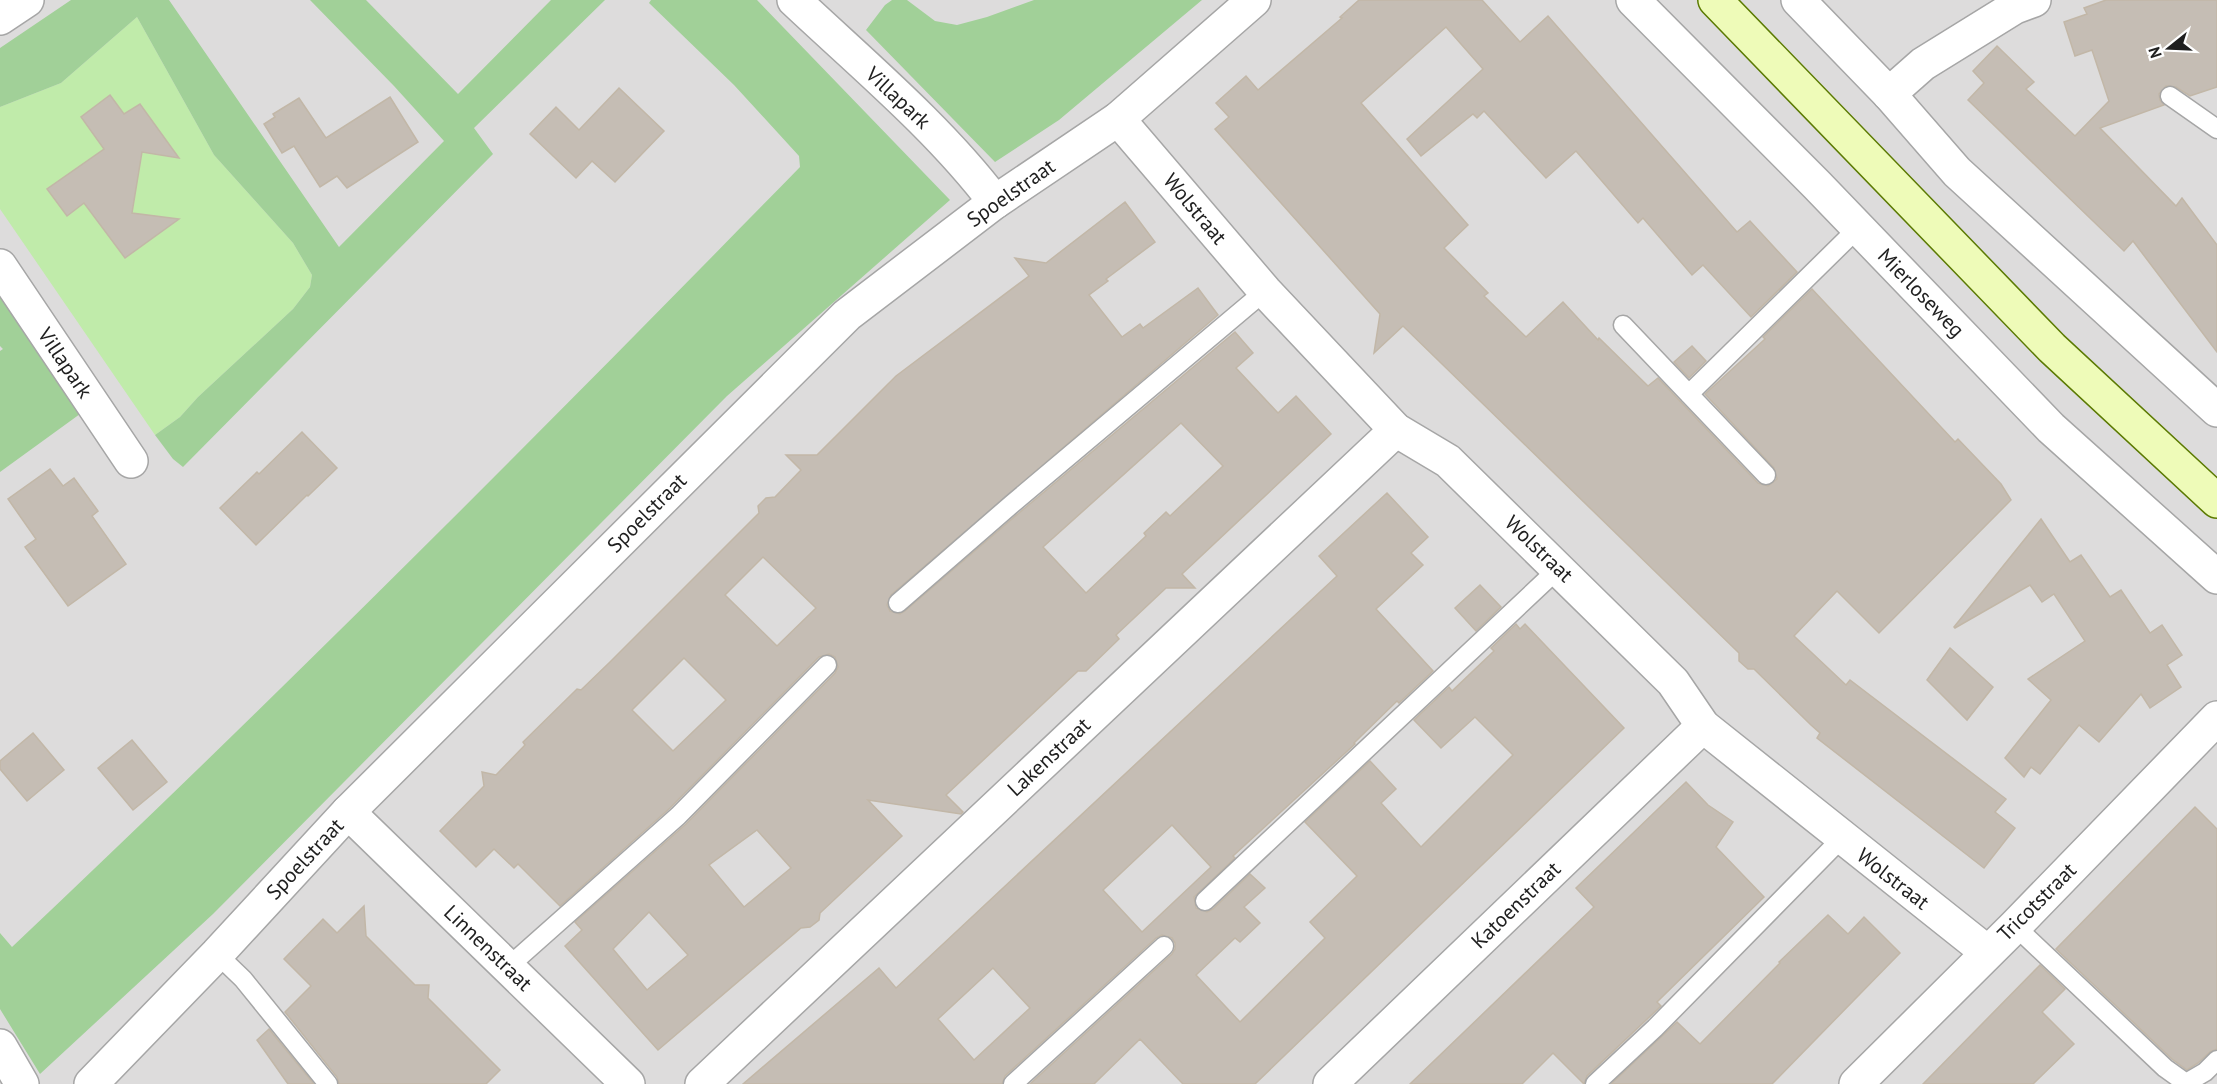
<svg xmlns="http://www.w3.org/2000/svg" width="2217" height="1084" font-family="'PT Sans',sans-serif">
<rect width="100%" height="100%" fill="#f0eee5"/>
<rect fill="#dddcdc" x="0" y="0" width="2217" height="1084"/>
<path fill="#c0ebaa" d="M137 17 214 155 293 243 312 275 310 287 293 309 198 397 180 417 155 435 0 209V107L61 83Z"/>
<g fill="#a1d098">
<path d="M71 0H169L339 247 444 141 394 86 310 0H366L458 94 551 0H605L474 128 493 154 183 467 173 459 155 435 180 417 198 397 293 309 310 287 312 275 293 243 214 155 137 17 61 83 0 107V48Z"/>
<path d="M651 0H757L950 200 727 396 213 914 40 1074 0 1009V933L12 947C281 693 542 431 800 167L799 156 734 85 649 3Z"/>
<path d="M892 0H907L935 21 957 25 987 17 1034 0H1202L1059 120 995 162 866 30 885 5Z"/>
<path d="M0 276 91 406 0 472V351L3 349 0 346Z"/>
</g>
<g fill="#c5bdb4" stroke="#c2b7a7" stroke-width="1.5" fill-rule="evenodd">
<path d="M1359 0H1482L1520 42 1548 16 1737 232 1750 221 1797 272 1751 317 1703 265 1692 275 1643 218 1638 223 1576 151 1546 178 1484 111 1477 118 1473 114 1421 156 1407 139 1483 69 1446 27 1361 103 1468 225 1444 248 1488 293 1484 296 1526 337 1563 302 1598 340 1599 338 1648 386 1658 378 1758 483 1768 486 1777 479 1774 468 1705 394 1765 339 1763 337 1766 334 1812 289 1955 442 1958 439 2001 484 2011 500 1879 633 1837 591 1794 636 1846 685 1850 680 2006 799 1995 812 2015 828 1984 868 1817 738 1820 733 1811 725 1754 669H1748L1739 661V653L1403 326 1374 353 1380 314 1215 129 1229 117 1216 103 1246 76 1258 90 1342 18 1340 17Z"/>
<path d="M2106 0H2217V87L2190 96 2176 87 2166 86 2159 94 2160 100 2164 105 2100 128 2176 206 2182 198 2217 245V352L2133 241 2124 251 1968 100 1984 83 1973 71 1997 46 2034 82 2026 89 2075 136 2109 101 2092 50 2075 56 2064 22 2087 14 2084 8Z"/>
<path d="M619 88 664 131 615 182 592 161 576 178 530 134 556 107 579 130Z"/>
<path d="M110 95 124 114 140 104 179 158 142 152 132 213 179 219 125 258 84 203 67 216 47 189 104 149 81 117Z"/>
<path d="M390 97 418 142 347 188 337 176 320 187 294 146 282 153 264 124 275 117 273 114 299 98 326 138Z"/>
<path d="M1125 202 1155 242 1106 279 1108 281 1089 295 1122 337 1140 324 1143 328 1198 288 1218 315 891 595 887 605 890 611 900 614 905 611 1019 513 1235 332 1253 353 1236 368 1278 413 1296 396 1331 434 1182 574 1195 588H1166L1116 635 1119 639 1086 671H1078L946 795 963 812 961 814 868 800 902 836 820 913 819 920 810 927 801 928 658 1050 565 946 582 930 575 922 686 824 835 673 838 667 835 657 829 654 819 657 670 808 560 906 518 864 514 868 494 849 476 867 440 831 484 786 482 772 496 775 525 745 523 742 577 689 581 690 610 662 759 513 758 506 766 498 775 497 801 470 786 455H817L896 376 1029 276 1015 258 1046 263ZM1181 423 1223 466 1170 516 1166 512 1144 533 1146 536 1086 593 1043 547ZM763 557 816 608 777 646 725 595ZM684 658 726 700 673 751 632 710ZM757 830 791 868 744 907 709 865ZM649 912 688 955 647 990 613 949Z"/>
<path d="M1692 346 1706 361 1689 378 1674 362Z"/>
<path d="M302 432 337 468 308 496 307 495 256 545 220 508 257 472 259 474Z"/>
<path d="M50 469 63 486 74 478 98 511 92 516 126 564 68 606 25 547 36 539 8 499Z"/>
<path d="M1387 493 1428 537 1411 553 1423 565 1376 609 1433 671 1399 703 1397 701 1354 743 1355 744 1233 856 1235 858 1194 897 1196 908 1207 912 1213 909 1250 874 1265 888 1244 907 1260 923 1240 942 1235 938 1196 975 1240 1022 1325 938 1310 922 1357 876 1305 822 1370 761 1396 789 1381 803 1421 847 1513 755 1475 717 1441 748 1414 720 1449 687 1452 691 1494 651 1491 648 1516 624 1520 629 1525 624 1624 728 1255 1084H1183L1140 1039 1094 1084H1030L1172 954 1175 949V943L1172 938 1162 935 1156 938 1005 1076 1002 1084H743L879 968 896 988 1337 576 1319 556ZM1172 825 1211 867 1142 932 1103 890ZM993 968 1030 1008 974 1060 938 1019Z"/>
<path d="M2041 519 2070 562 2081 555 2110 597 2121 590 2150 633 2162 625 2182 655 2167 665 2181 687 2150 708 2141 694 2099 742 2079 725 2040 774 2031 767 2024 777 2005 758 2051 700 2028 679 2085 641 2054 594 2042 602 2030 585 1955 628 1954 627Z"/>
<path d="M1480 585 1501 607 1476 631 1455 608Z"/>
<path d="M1950 648 1993 687 1967 720 1927 680Z"/>
<path d="M33 733 64 770 27 801 0 769V761Z"/>
<path d="M132 740 167 782 133 810 98 768Z"/>
<path d="M1686 782 1708 805 1733 822 1716 847 1764 897 1657 1002 1661 1006 1587 1076 1584 1084 1553 1053 1522 1084H1410L1594 907 1576 888Z"/>
<path d="M2195 807 2217 829V1049L2210 1052 2198 1063 2187 1070 2172 1059 2056 949Z"/>
<path d="M364 906 366 936 415 985H429L428 998 500 1070 486 1084H339L337 1077 285 1012 311 986 284 959 323 919 337 933Z"/>
<path d="M1828 915 1848 934 1864 917 1900 953 1772 1084H1611L1677 1022 1700 1044 1780 963 1779 962Z"/>
<path d="M2040 965 2065 989 2042 1012 2074 1044 2033 1084H1923Z"/>
<path d="M269 1029 314 1084H288L257 1040Z"/>
</g>
<g fill="none" stroke-linecap="round" stroke-linejoin="round">
<g stroke="#a6a6a6" stroke-width="21">
<g id="lane">
<path d="M2170 96 2217 129"/>
<path d="M1623 325 1766 475"/>
<path d="M1689 394 1858 228"/>
<path d="M898 603 1012 504 1265 291"/>
<path d="M1205 901 1559 568"/>
<path d="M2015 926 2165 1068 2186 1083 2205 1072 2217 1060"/>
<path d="M217 954 243 979 328 1084"/>
<path d="M508 967 678 816 827 665"/>
<path d="M1013 1084 1164 946"/>
<path d="M1595 1084 1655 1028 1842 838"/>
</g>
</g>
<g stroke="#a6a6a6" stroke-width="36">
<g id="street">
<path d="M794 0C862 64 939 128 995 202"/>
<path d="M1633 0 1817 185 2051 428 2217 577"/>
<path d="M1798 0 1889 94 1957 172 2217 410"/>
<path d="M0 18 27 0"/>
<path d="M1889 94 1923 64 2015 7 2034 0"/>
<path d="M1118 119 1265 291 1396 430 1448 461 1673 682 1703 726 1987 952"/>
<path d="M0 266 131 461"/>
<path d="M348 812 628 1084"/>
<path d="M0 1046 22 1084"/>
<path d="M91 1084 217 954 348 812 847 315 995 202 1118 119 1254 0"/>
<path d="M702 1084 1396 430"/>
<path d="M1330 1084 1703 726"/>
<path d="M1856 1084 2015 926 2217 718"/>
</g>
</g>
<g stroke="#5b7a02" stroke-width="36">
<path id="secondary" d="M1715 0 2052 348 2217 501"/>
</g>
<use href="#lane" stroke="#fff" stroke-width="18"/>
<use href="#street" stroke="#fff" stroke-width="33"/>
<use href="#secondary" stroke="#eefbb8" stroke-width="33"/>
</g>
<g text-anchor="middle" stroke-width="6" stroke-linejoin="round" paint-order="stroke">
<g font-size="21" fill="#1f1f1f" stroke="#fff">
<text transform="translate(898 98) rotate(43)" y="7">Villapark</text>
<text transform="translate(1011 193) rotate(-35)" y="7">Spoelstraat</text>
<text transform="translate(1195 209) rotate(50)" y="7">Wolstraat</text>
<text transform="translate(1921 293) rotate(46)" y="7">Mierloseweg</text>
<text transform="translate(65 363) rotate(56)" y="7">Villapark</text>
<text transform="translate(647 513) rotate(-45)" y="7">Spoelstraat</text>
<text transform="translate(1539 549) rotate(44)" y="7">Wolstraat</text>
<text transform="translate(1049 757) rotate(-43)" y="7">Lakenstraat</text>
<text transform="translate(305 859) rotate(-47)" y="7">Spoelstraat</text>
<text transform="translate(1893 879) rotate(38)" y="7">Wolstraat</text>
<text transform="translate(2037 902) rotate(-45)" y="7">Tricotstraat</text>
<text transform="translate(1516 905) rotate(-44)" y="7">Katoenstraat</text>
<text transform="translate(488 948) rotate(44)" y="7">Linnenstraat</text>
</g>
</g>
<g transform="translate(2169 48) rotate(252)" stroke="#ffffff" stroke-width="4.5" paint-order="stroke">
<path d="M0-4.5L10 22L0 15L-10 22Z" fill="#1f1f1f"/>
<text y="-9" font-size="16" font-weight="bold" text-anchor="middle" fill="#1f1f1f">N</text>
</g>
</svg>
